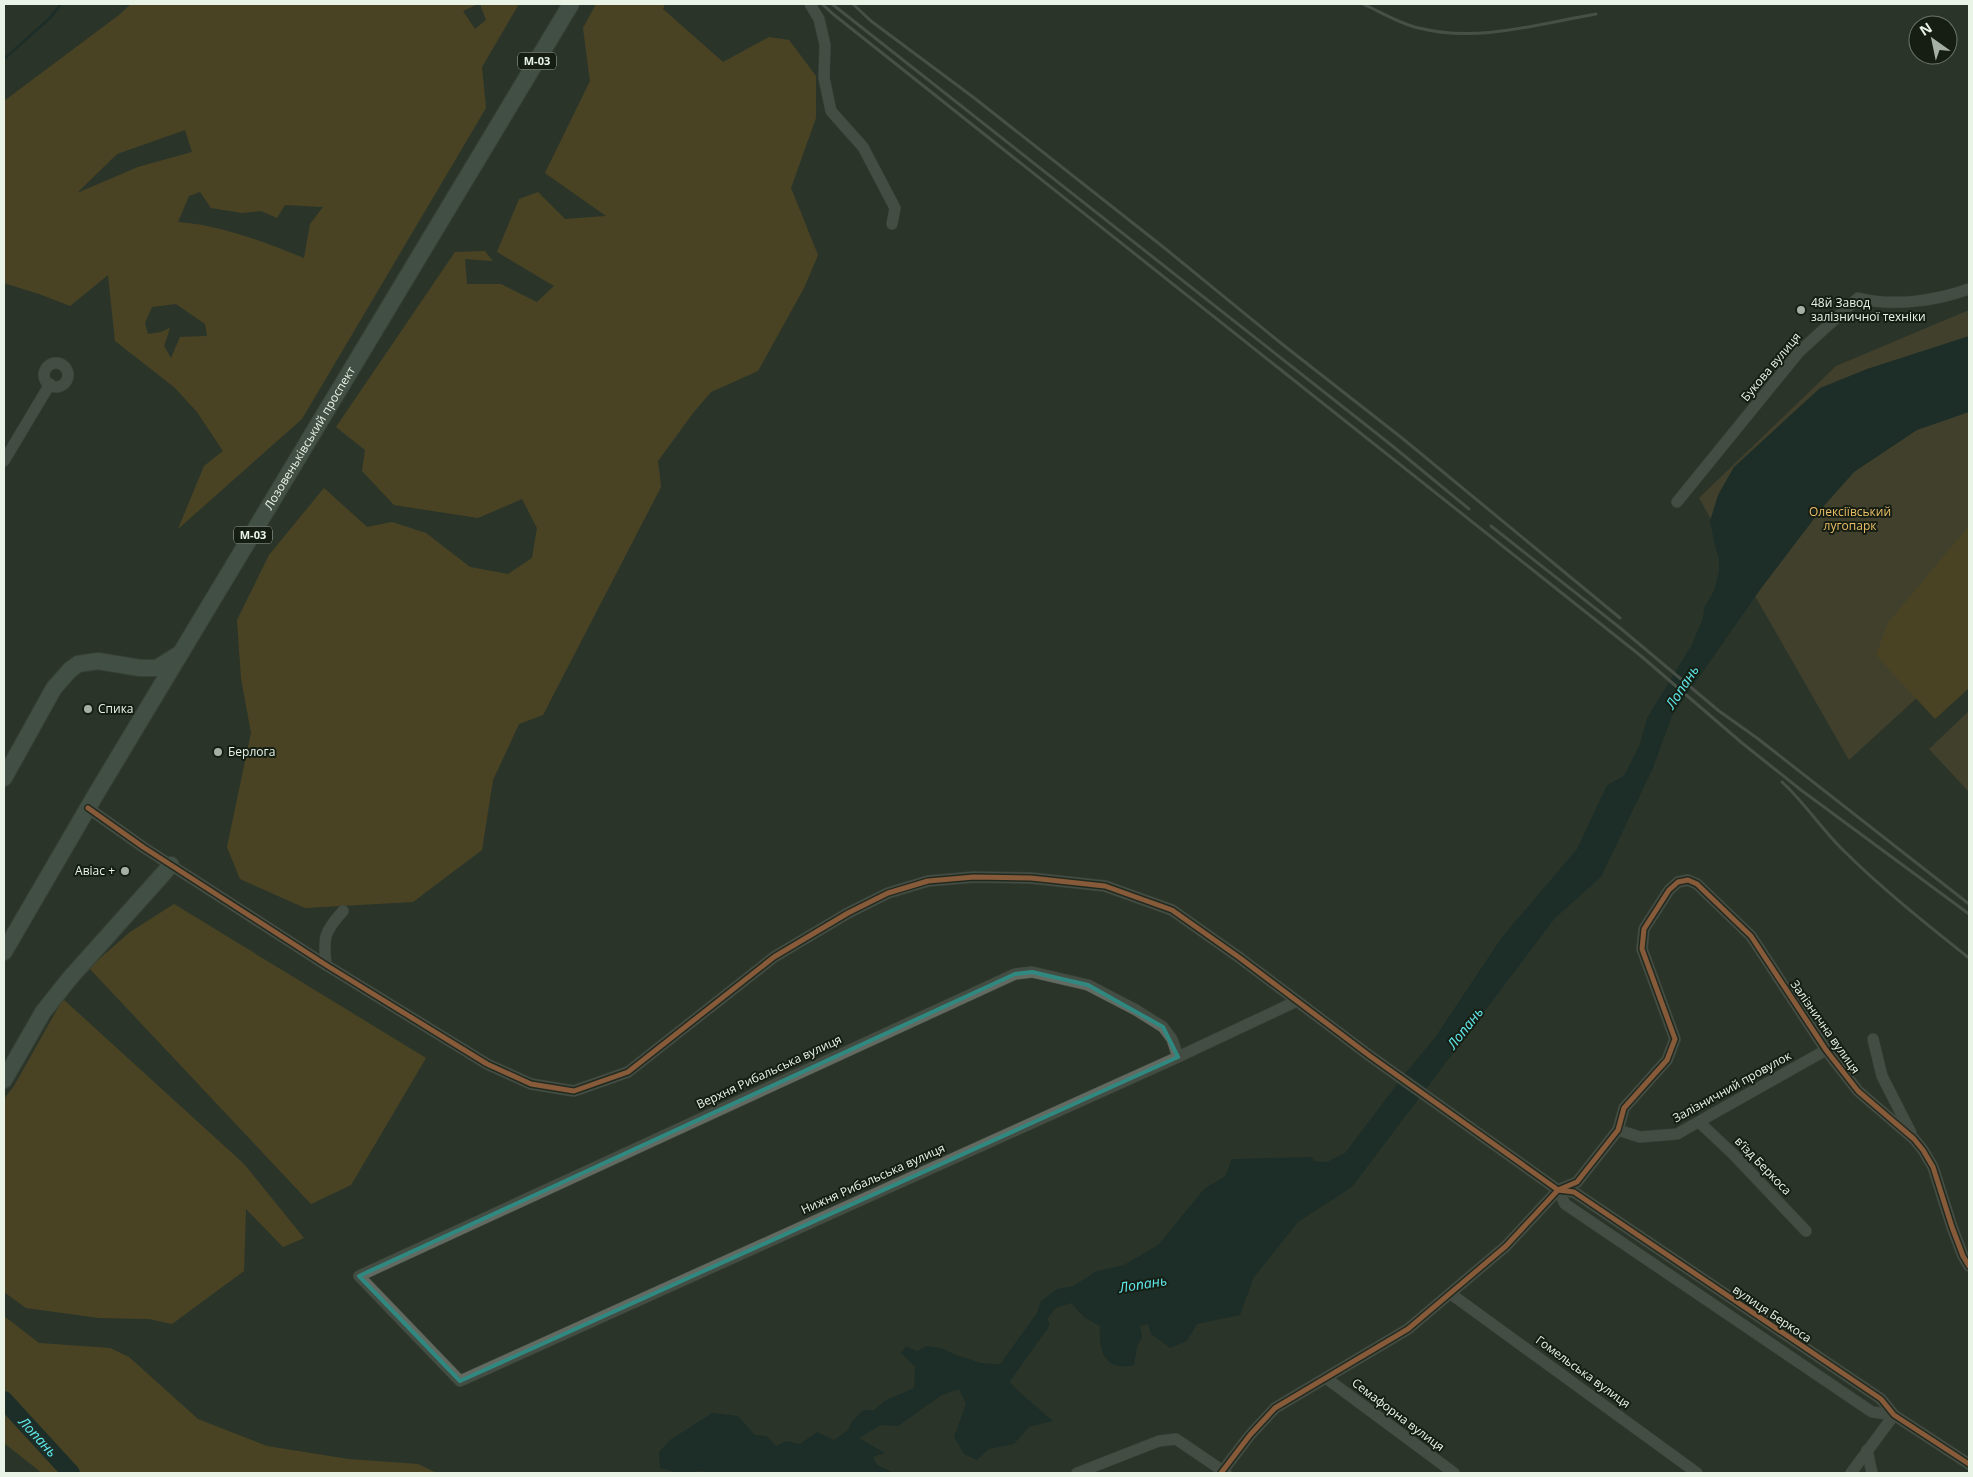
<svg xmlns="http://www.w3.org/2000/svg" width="1973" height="1477" font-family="'Open Sans',sans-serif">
<rect width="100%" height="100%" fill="#2b3429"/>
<g fill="#5c4e2f">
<path d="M1969 310V650L1849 760 1699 498 1836 366Z"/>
<path d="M1969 711V792L1929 749Z"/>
</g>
<g fill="#6e561d" fill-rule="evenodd">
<path d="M131 4H478L463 11 475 29 486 20 480 4H519L482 67 486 108 302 419 178 529 204 466 223 451 197 412 174 387 115 341 108 275 70 306 42 295 4 283V101L119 15ZM185 130 192 152 138 167 77 193 117 154ZM200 192 211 208 242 213 261 211 277 218 285 205 323 207 310 224 304 258C265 242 220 225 178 222L189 196ZM176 304 205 324 207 336 180 337 171 358 164 346 170 328 161 332 148 334 145 323 152 307Z"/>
<path d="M596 4H665L663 9 723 62 769 37 789 40 816 76V118L791 188 818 255 804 288 758 371 711 392 693 413 658 461 661 487 543 715 519 724 493 780 482 850 413 902 305 908 240 879 227 847 251 733 241 678 237 620 269 555 324 488 367 527 392 522 426 533 470 567 508 574 532 558 537 528 522 499 478 518 394 505 362 471 365 450 336 427 455 252 485 251 493 261 465 259 467 284H501L537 302 554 286 497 252 519 199 538 192 565 219 606 216 545 173 590 81 583 28Z"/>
<path d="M1969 526V688L1935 719 1876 655 1888 623Z"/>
<path d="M174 904 426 1058 351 1185 311 1204 89 968 130 932Z"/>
<path d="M63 999 244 1164 304 1238 283 1247 246 1209 244 1271 172 1324 149 1319 99 1318 26 1308 4 1292V1099L14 1086Z"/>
<path d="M4 1316 39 1343 110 1348 129 1357 198 1419 267 1446 348 1459 418 1464 437 1473H42L4 1443Z"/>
</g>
<g fill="#092625">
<path d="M1969 336V412L1917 430 1854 472 1823 507 1762 587 1672 716 1653 768 1601 877 1555 918 1352 1187 1298 1222 1254 1277 1240 1315 1197 1324 1187 1341 1170 1348 1151 1334 1148 1324 1140 1326 1142 1337 1137 1347 1134 1365C1130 1366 1123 1367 1118 1366 1100 1362 1099 1341 1100 1326L1085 1318 1071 1303 1056 1308 1025 1346 1041 1301 1057 1289 1073 1286 1097 1271 1124 1265 1158 1245 1204 1189 1225 1176 1232 1159 1312 1157 1314 1161 1327 1162 1345 1153 1404 1075 1436 1036 1502 937 1577 849 1607 785 1624 776 1639 746 1647 718 1691 646 1703 618 1704 608 1714 591 1719 571V558L1715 547 1710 521 1718 495 1734 467 1820 388 1867 369Z"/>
<path d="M906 1346 917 1351 927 1346 941 1348 956 1355 997 1368 1016 1389 1053 1421 1029 1427 1014 1444 989 1449 977 1460 964 1454 954 1437 966 1404 959 1389 942 1395 898 1426 881 1425 859 1438 885 1453 873 1457 877 1465 894 1473H705L703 1471 679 1473 660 1468 659 1452 670 1440 712 1413 738 1416 755 1435 767 1436 776 1446 786 1441 800 1444 817 1432 834 1440 847 1431 852 1421 863 1410H874L886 1400 914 1388 915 1367 901 1353Z"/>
</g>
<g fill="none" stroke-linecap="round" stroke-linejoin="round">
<g stroke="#092625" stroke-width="3">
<path d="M4 59 50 18 61 4"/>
<path d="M1692 1108 1700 1119"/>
</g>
<g stroke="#092625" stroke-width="18">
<path d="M982 1372 1004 1374 1040 1324"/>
<path id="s1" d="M4 1400 71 1473"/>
</g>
<g stroke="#474f45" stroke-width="12">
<g id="minor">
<path d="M810 4 819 19 825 45 824 78 831 111 863 147 895 208 892 224"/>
<circle cx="56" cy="375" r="12"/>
<path d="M4 461 50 384"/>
<path d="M1677 502 1799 352 1858 298C1893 307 1935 301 1969 289"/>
<path d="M88 808 143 847 326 965 487 1064 531 1084 574 1091 628 1072 774 957 848 913 888 893 928 881 974 877 1031 878 1105 886 1172 910 1240 958 1370 1056 1558 1190 1574 1192 1881 1399 1894 1415 1969 1464"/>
<path d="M326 965C323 937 324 932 343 911"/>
<path d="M1873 1039 1882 1076 1911 1133"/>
<path d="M1178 1057 1172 1039 1163 1027 1136 1010 1088 985 1032 972 1015 974 359 1276 460 1381 1178 1057 1297 1001"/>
<path d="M1699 1122 1733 1154 1806 1231"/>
<path d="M1618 1130 1640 1137 1677 1134 1826 1050"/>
<path d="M1558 1190 1565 1204 1872 1412 1894 1415"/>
<path d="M1451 1294 1697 1473"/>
<path d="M1326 1378 1454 1473"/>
<path d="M1867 1450 1872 1473"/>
<path d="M1077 1473 1159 1441 1176 1439 1226 1473"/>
<path d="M1221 1473 1250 1435 1275 1408 1408 1329 1506 1246 1558 1190 1577 1182 1618 1130 1624 1108 1667 1060 1675 1039 1642 949 1644 929 1669 890 1678 882 1688 880 1697 884 1751 936 1826 1050 1858 1091 1914 1139 1923 1150 1933 1167 1952 1227 1963 1256 1969 1266"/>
<path d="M1851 1473 1894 1415"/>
</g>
</g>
<g stroke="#474f45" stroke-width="18">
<g id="highway">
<path d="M4 778 54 688 70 670 78 664 98 661 140 668H157L181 653"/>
<path id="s2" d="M4 952 96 794 571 4"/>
<path d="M4 1080 43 1012 70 978 171 865"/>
</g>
</g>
<use href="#minor" stroke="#636a62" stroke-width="11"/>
<use href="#highway" stroke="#5e7065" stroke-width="16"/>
<g stroke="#697068" stroke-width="3">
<path d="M822 4 833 14 1641 656 1742 743 1801 790 1969 914"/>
<path d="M832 4 1390 444 1469 509"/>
<path d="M853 4 871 21 973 97 1162 246 1282 344 1402 438 1620 618"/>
<path d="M1363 4C1381 12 1400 24 1419 28 1477 43 1538 24 1596 14"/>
<path d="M1491 526 1619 627 1719 711 1757 738 1969 904"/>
<path d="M1782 782C1804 802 1820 827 1841 848 1881 888 1925 923 1969 958"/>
</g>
<g stroke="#161e14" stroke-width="8">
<g id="cycleway">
<path d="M88 808 143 847 326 965 487 1064 531 1084 574 1091 628 1072 774 957 848 913 888 893 928 881 974 877 1031 878 1105 886 1172 910 1240 958 1370 1056 1558 1190 1574 1192 1881 1399 1894 1415 1969 1464"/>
<path d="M1221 1473 1250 1435 1275 1408 1408 1329 1506 1246 1558 1190 1577 1182 1618 1130 1624 1108 1667 1060 1675 1039 1642 949 1644 929 1669 890 1678 882 1688 880 1697 884 1751 936 1826 1050 1858 1091 1914 1139 1923 1150 1933 1167 1952 1227 1963 1256 1969 1266"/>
</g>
</g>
<use href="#cycleway" stroke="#f5874c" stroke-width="5"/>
</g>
<path d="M0 0H1973V1477H0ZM1032 972 1088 985 1163 1027 1178 1057 460 1381 359 1276 1015 974Z" fill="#2b3429" fill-opacity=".55" fill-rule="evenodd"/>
<path fill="none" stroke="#308980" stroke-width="4" stroke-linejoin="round" d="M1032 972 1088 985 1163 1027 1178 1057 460 1381 359 1276 1015 974Z"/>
<g fill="#a6b1a4" stroke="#161e14" stroke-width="2">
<circle cx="1801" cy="310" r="5"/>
<circle cx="88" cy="709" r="5"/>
<circle cx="218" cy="752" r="5"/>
<circle cx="125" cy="871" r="5"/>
</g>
<g text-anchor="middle" stroke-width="4" stroke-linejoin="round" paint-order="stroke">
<g fill="#161e14" stroke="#aab4a8" stroke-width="1">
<rect x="518" y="52.5" width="38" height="17" rx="4"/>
<rect x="234" y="526.5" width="38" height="17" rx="4"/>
</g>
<g font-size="11" font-weight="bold" fill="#e9f4e7">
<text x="537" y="65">М-03</text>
<text x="253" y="539">М-03</text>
</g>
<g font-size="12" fill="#e9f4e7" stroke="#161e14" text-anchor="start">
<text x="1811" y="307">48й Завод<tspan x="1811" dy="14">залізничної техніки</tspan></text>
<text x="98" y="713">Спика</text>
<text x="228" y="756">Берлога</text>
<text x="115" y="875" text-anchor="end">Авiас +</text>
</g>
<g font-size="12" fill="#e9f4e7" stroke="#161e14">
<text transform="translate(1771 367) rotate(-50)" y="4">Букова вулиця</text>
<text dy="4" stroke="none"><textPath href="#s2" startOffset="598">Лозовеньківський проспект</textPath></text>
<text transform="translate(1825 1027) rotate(55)" y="4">Залізнична вулиця</text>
<text transform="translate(769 1072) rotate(-25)" y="4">Верхня Рибальська вулиця</text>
<text transform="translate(1732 1087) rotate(-29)" y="4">Залізничний провулок</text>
<text transform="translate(1763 1166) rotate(46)" y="4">в’їзд Беркоса</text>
<text transform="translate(873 1179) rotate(-24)" y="4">Нижня Рибальська вулиця</text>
<text transform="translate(1772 1314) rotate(34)" y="4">вулиця Беркоса</text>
<text transform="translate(1583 1372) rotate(36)" y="4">Гомельська вулиця</text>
<text transform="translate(1398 1415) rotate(37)" y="4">Семафорна вулиця</text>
</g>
<g font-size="12" fill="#ebbe66" stroke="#161e14">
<text x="1850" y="516">Олексіївський<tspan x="1850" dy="14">лугопарк</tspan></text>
</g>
<g font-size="14" font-style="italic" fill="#60e9ec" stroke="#161e14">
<text transform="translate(1682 687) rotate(-57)" y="5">Лопань</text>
<text transform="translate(1465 1028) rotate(-52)" y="5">Лопань</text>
<text transform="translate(1143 1284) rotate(-9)" y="5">Лопань</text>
<text dy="5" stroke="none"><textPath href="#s1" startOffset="50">Лопань</textPath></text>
</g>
</g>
<rect width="1973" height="1477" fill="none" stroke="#e9f4e7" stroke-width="10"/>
<g transform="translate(1933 40) rotate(327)"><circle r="24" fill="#161e14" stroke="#6a7468"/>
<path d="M0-4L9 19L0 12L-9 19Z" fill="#a6b1a4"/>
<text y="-8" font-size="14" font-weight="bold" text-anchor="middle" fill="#e9f4e7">N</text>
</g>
</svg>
